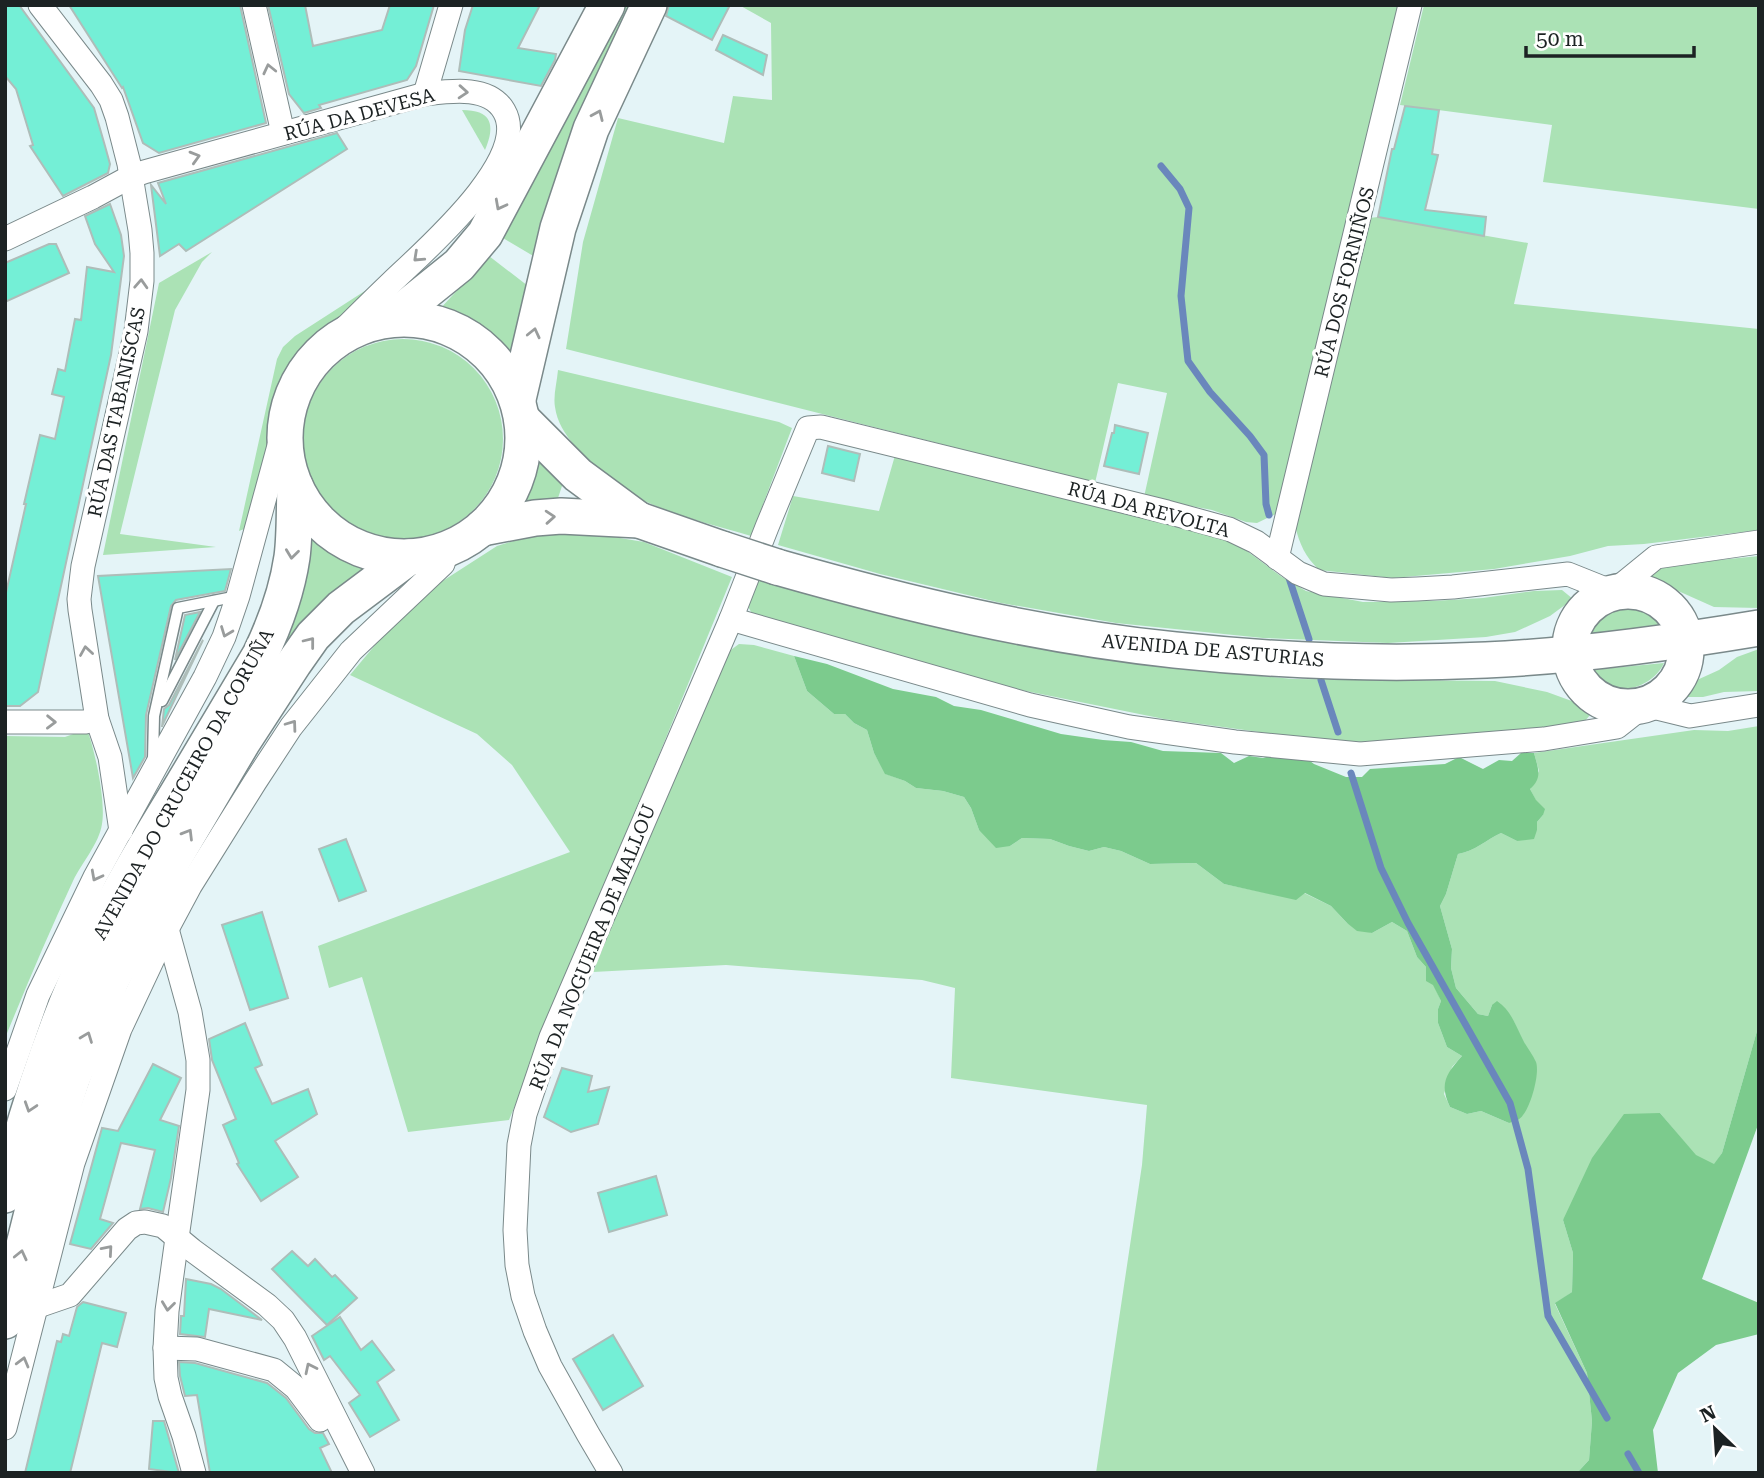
<svg xmlns="http://www.w3.org/2000/svg" width="1764" height="1478" font-family="'Roboto Serif',serif">
<rect width="100%" height="100%" fill="#e4f4f7"/>
<g fill="#abe2b5">
<path d="M623 5H633L535 257 503 238 574 105Z"/>
<path d="M739 5H1401L1278 513 1257 523 1246 522 1212 510 1144 497 1167 393 1118 383 1095 483 566 349 583 242 618 118 724 143 733 96 772 100 771 23Z"/>
<path d="M1424 5H1759V209L1543 182 1552 125 1400 105Z"/>
<path d="M462 110C491 110 496 124 485 150Z"/>
<path d="M1378 217 1528 243 1514 304 1759 329V530L1644 544 1608 546 1570 556 1494 569 1393 578 1319 570C1305 556 1300 545 1295 526L1369 218Z"/>
<path d="M212 252 202 262 175 310 120 534 216 547 103 555 159 283Z"/>
<path d="M489 256 528 286 511 360C489 338 468 319 438 311Z"/>
<path d="M388 276 309 350 286 387 278 414 252 526 239 531 277 359 283 347 295 336Z"/>
<circle cx="403" cy="439" r="100"/>
<path d="M558 370 779 422 792 428 751 536C683 516 619 504 574 445 565 434 557 422 555 407 553 396 557 382 558 370Z"/>
<path d="M896 452 1051 495 1208 534 1236 543 1282 577 1306 591 1363 602 1432 601 1483 598 1534 591 1562 590 1573 599 1550 616 1515 632 1486 637 1388 643 1263 638 1116 623 1001 603 880 574 778 545 793 496 879 511Z"/>
<path d="M539 455 564 480 555 507 520 508Z"/>
<path d="M578 531 644 542 732 577 509 1120 408 1132 362 977 329 988 318 946 570 852 512 765 477 734 350 675 386 632 438 584 497 546 533 535Z"/>
<path d="M310 535C330 555 339 560 366 569L323 601 297 631 121 919Z"/>
<path d="M1759 556V608L1714 607 1649 578 1652 570 1689 563Z"/>
<path d="M760 581 775 582 950 629 1165 667 1293 679 1495 681 1547 692 1580 704 1590 709V715L1585 721 1577 724 1540 729 1365 742 1319 740 1164 719 986 683 757 617C743 607 749 600 753 585Z"/>
<path d="M1629 608C1642 611 1653 613 1659 626L1586 634C1593 615 1611 610 1629 608Z"/>
<path d="M739 644 754 645 794 656 807 691 834 714H845L854 723 867 730 874 753 886 774 905 781 916 788 943 791 964 797 971 808 979 830 1010 846 1022 838 1050 839 1069 846 1089 851 1104 847 1121 851 1150 864 1196 863 1224 884 1296 899 1304 893 1331 906 1347 923 1372 933 1392 922 1407 931 1417 957 1426 967 1441 1001 1438 1009V1023L1447 1047 1462 1056 1452 1067 1444 1094 1450 1107 1467 1114 1481 1111 1509 1123 1523 1042 1514 1022 1492 1005 1488 1016 1478 1014 1456 988 1451 968 1452 949 1440 906 1446 894 1458 854C1475 851 1486 840 1501 833L1517 841 1537 830V822L1543 815 1530 789 1539 771 1534 753 1694 730 1728 731 1759 726V1024L1722 1153 1714 1165 1696 1156 1660 1113 1563 1220 1573 1253 1572 1292 1555 1304 1587 1373 1592 1421 1589 1460 1577 1473H1096L1142 1165 1147 1105 951 1078 955 988 922 980 726 965 593 972 657 813 728 652Z"/>
<path d="M1759 649V691L1724 692 1703 697H1685L1686 685 1719 670 1737 657Z"/>
<path d="M1664 663C1651 691 1608 700 1591 670Z"/>
<path d="M87 729C95 751 106 801 102 824 99 844 82 862 73 881 49 932 27 985 5 1038V736L65 737Z"/>
</g>
<g fill="#7ccb8d">
<path d="M794 656 827 664 893 689 936 697 954 706 981 710 1061 734 1103 740 1131 742 1163 751 1221 753 1234 763 1249 756 1263 758 1279 753 1302 755 1314 764 1346 777H1362L1370 769 1445 764 1459 757 1483 769 1499 760 1512 761 1521 753H1534C1538 768 1543 778 1530 789L1536 800 1545 809 1543 815 1537 822V830L1534 839 1517 841 1501 833C1486 840 1475 851 1458 854L1446 894 1440 906 1452 949 1451 968 1456 988 1478 1014 1488 1016 1492 1005 1497 1001C1512 1011 1516 1027 1524 1042 1528 1049 1533 1055 1536 1062 1540 1073 1531 1106 1523 1115 1520 1120 1515 1121 1509 1123L1481 1111 1467 1114 1450 1107C1439 1084 1446 1074 1462 1056L1447 1047 1438 1023V1009L1441 1001 1433 985 1426 981V967L1417 957 1407 931 1392 922 1372 933 1357 931 1347 923 1331 906 1305 893 1296 900 1224 884 1196 863 1150 864 1121 851 1104 847 1089 851 1069 846 1050 839 1022 838 1010 846 996 848 979 830 971 808 964 797 943 791 916 788 905 781 885 774 874 753 867 730 854 723 845 714H834L807 691Z"/>
<path d="M1759 1024V1122L1702 1279 1759 1303V1334L1716 1345 1678 1373 1653 1430 1658 1473H1577L1589 1460 1592 1421 1587 1373 1555 1303 1572 1292 1573 1253 1563 1220 1592 1158 1624 1114 1660 1113 1696 1155 1714 1164 1722 1153Z"/>
</g>
<g fill="none" stroke-linecap="round" stroke-linejoin="round">
<g stroke="#6a87bc" stroke-width="7">
<path d="M1161 166 1180 189 1189 208 1181 296 1188 361 1210 392 1250 436 1264 455 1266 504 1269 515"/>
<path d="M1289 578 1309 639"/>
<path d="M1321 680 1338 732"/>
<path d="M1351 773 1381 868 1408 923 1510 1103 1528 1169 1548 1316 1607 1418"/>
<path d="M1628 1454 1639 1473"/>
</g>
</g>
<g fill="#74efd6" stroke="#aebdb9" stroke-width="2">
<path d="M5 5H19L94 108 105 146 110 164 108 173 63 196 30 146 33 145 16 89 5 76Z"/>
<path d="M69 5H240L266 123 159 153 143 143 123 87 122 88Z"/>
<path d="M268 5H305L313 46 382 30 390 5H434L416 66 407 80 319 105 321 108 304 113 289 94Z"/>
<path d="M473 5H540L518 48 556 54 555 60 541 86 459 71 465 30Z"/>
<path d="M669 5H730L712 40 666 16Z"/>
<path d="M723 35 767 55 763 75 716 50Z"/>
<path d="M1405 106 1439 110 1432 154 1438 155 1425 210 1486 217 1484 236 1378 217 1392 149H1394Z"/>
<path d="M337 133 347 149 186 251 179 244 160 256 151 185 166 204 158 183Z"/>
<path d="M110 204 121 235 124 256 111 355 38 692 20 706H5V597L26 504H24L40 435 55 439 64 397 52 394 58 369 65 371 75 319 81 320 87 267 114 272 95 244 85 216Z"/>
<path d="M49 244H56L69 273 5 302V263Z"/>
<path d="M1115 425 1148 433 1139 474 1104 466 1112 433H1114Z"/>
<path d="M828 446 860 454 854 481 822 473Z"/>
<path d="M231 569 225 591 176 600 171 606 146 715 145 757 133 778 98 576Z"/>
<path d="M200 612 175 660 185 615Z"/>
<path d="M203 640 162 726V727L164 709 169 705Z"/>
<path d="M346 839 366 891 339 901 319 849Z"/>
<path d="M262 912 288 998 250 1010 222 925Z"/>
<path d="M245 1023 262 1065 255 1068 272 1104 308 1089 317 1114 275 1141 298 1177 261 1201 237 1164 239 1163 223 1125 236 1119 212 1060 209 1039Z"/>
<path d="M153 1064 181 1078 160 1120 179 1126 171 1178 163 1212 148 1208 140 1209 155 1150 121 1143 100 1219 113 1223 91 1249 70 1244 102 1128 118 1131Z"/>
<path d="M562 1068 592 1076 588 1092 609 1087 598 1124 571 1132 544 1117Z"/>
<path d="M656 1176 667 1215 609 1232 598 1193Z"/>
<path d="M292 1251 308 1266 315 1259 332 1277 335 1275 357 1298 327 1325 272 1269Z"/>
<path d="M186 1279 211 1284 221 1289 262 1320 209 1309 205 1337 180 1334 181 1316H184Z"/>
<path d="M83 1302 126 1313 117 1347 102 1343 70 1473H25L57 1341 61 1342 63 1334 69 1336 77 1307Z"/>
<path d="M340 1317 361 1350 372 1341 394 1370 377 1382 399 1420 370 1437 349 1403 360 1395 330 1356 324 1360 312 1336Z"/>
<path d="M613 1335 643 1386 603 1410 573 1359Z"/>
<path d="M179 1362 195 1363 267 1383 286 1398 309 1429 315 1433H323L329 1444 320 1448 332 1473H210L197 1395 185 1396 180 1376Z"/>
<path d="M153 1421H164L179 1473 149 1469Z"/>
</g>
<g fill="none" stroke-linecap="round" stroke-linejoin="round">
<g stroke="#7a898a" stroke-width="13">
<g id="lane">
<path d="M162 701 214 601"/>
<path d="M153 759 154 716 178 608 238 596"/>
</g>
</g>
<g stroke="#7a898a" stroke-width="25">
<g id="street">
<path d="M40 5 101 84 111 100 117 117 129 164 140 230 142 253V281L136 331 83 566 79 599 80 610 97 719 110 757 121 831"/>
<path d="M254 5 283 133"/>
<path d="M425 94 451 5"/>
<path d="M5 239 93 197 130 177 144 172 425 94C450 91 489 85 504 111 532 159 423 252 392 282 370 303 349 324 327 346"/>
<path d="M1277 558 1410 5"/>
<path d="M731 619 1030 705 1129 727 1235 742 1360 754 1544 739 1617 727 1645 705 1690 716 1759 705"/>
<path d="M5 722H85L97 719"/>
<path d="M167 929 190 1012 198 1060V1090L177 1238 167 1311 165 1348 166 1378 170 1396 184 1436 194 1473"/>
<path d="M5 1089 38 995 95 877 205 677 224 637 238 596 286 420"/>
<path d="M38 1306 70 1295 127 1229 136 1223 145 1222 163 1226 192 1250 267 1305 283 1320 295 1338 363 1473"/>
<path d="M165 1348 197 1349 274 1370 296 1388 320 1420"/>
<path d="M5 1428 73 1163 120 1029 167 929 190 886 255 782 291 727 351 651 443 564 447 549"/>
<path d="M611 1473 588 1434 550 1366 535 1331 523 1296 517 1265 515 1230 519 1145 525 1114 551 1037 731 619 767 527 808 428 821 427 1167 512 1229 529 1256 542 1298 573 1324 584 1391 590 1417 589 1453 587 1568 574 1613 592 1656 557 1759 542"/>
</g>
</g>
<g stroke="#7a898a" stroke-width="38">
<g id="primary">
<circle cx="404" cy="438" r="119"/>
<path d="M392 319 459 265 485 234 607 5"/>
<path d="M518 399 558 228 591 129 649 5"/>
<path d="M523 420 578 475 639 520"/>
<path d="M482 528 535 518 561 516 639 520 722 549"/>
<path d="M777 567C907 604 1040 636 1175 650 1278 661 1382 665 1486 660 1578 656 1669 643 1759 628"/>
<circle cx="1628" cy="649" r="58"/>
<path d="M5 1195C27 1109 55 1024 93 944 117 893 146 845 176 796 204 749 232 702 260 655 275 624 287 591 292 557 295 534 294 510 295 486"/>
<path d="M5 1321 45 1161 72 1079 111 981 164 875 242 743 294 663 313 636 341 608 409 557"/>
</g>
</g>
<use href="#lane" stroke="#fff" stroke-width="10"/>
<use href="#street" stroke="#fff" stroke-width="23"/>
<use href="#primary" stroke="#fff" stroke-width="35"/>
<g stroke="#7a898a" stroke-width="38" stroke-linecap="butt">
<path id="primary-bridge" d="M722 549 777 567"/>
</g>
<use href="#primary-bridge" stroke="#fff" stroke-width="35"/>
</g>
<defs><path id="oneway-chevron" d="M-2-3.5L2.5 0L-2 3.5" fill="none" stroke-width="1.6" stroke-linecap="round" stroke-linejoin="round" transform="scale(1.75)"/></defs>
<g stroke="#999c9c">
<use href="#oneway-chevron" transform="translate(269 69) rotate(-103)"/>
<use href="#oneway-chevron" transform="translate(463 92) rotate(4)"/>
<use href="#oneway-chevron" transform="translate(598 115) rotate(-66)"/>
<use href="#oneway-chevron" transform="translate(195 157) rotate(-16)"/>
<use href="#oneway-chevron" transform="translate(500 205) rotate(118)"/>
<use href="#oneway-chevron" transform="translate(418 257) rotate(137)"/>
<use href="#oneway-chevron" transform="translate(141 284) rotate(-87)"/>
<use href="#oneway-chevron" transform="translate(534 333) rotate(-77)"/>
<use href="#oneway-chevron" transform="translate(550 517) rotate(-4)"/>
<use href="#oneway-chevron" transform="translate(292 554) rotate(97)"/>
<use href="#oneway-chevron" transform="translate(226 632) rotate(111)"/>
<use href="#oneway-chevron" transform="translate(310 642) rotate(-52)"/>
<use href="#oneway-chevron" transform="translate(86 651) rotate(-99)"/>
<use href="#oneway-chevron" transform="translate(51 722) rotate(1)"/>
<use href="#oneway-chevron" transform="translate(292 725) rotate(-54)"/>
<use href="#oneway-chevron" transform="translate(188 834) rotate(-59)"/>
<use href="#oneway-chevron" transform="translate(96 876) rotate(118)"/>
<use href="#oneway-chevron" transform="translate(87 1037) rotate(-69)"/>
<use href="#oneway-chevron" transform="translate(30 1107) rotate(108)"/>
<use href="#oneway-chevron" transform="translate(108 1250) rotate(-49)"/>
<use href="#oneway-chevron" transform="translate(21 1255) rotate(-77)"/>
<use href="#oneway-chevron" transform="translate(168 1306) rotate(97)"/>
<use href="#oneway-chevron" transform="translate(23 1362) rotate(-75)"/>
<use href="#oneway-chevron" transform="translate(310 1368) rotate(-116)"/>
</g>
<g text-anchor="middle" stroke-width="7" stroke-linejoin="round" paint-order="stroke">
<g font-size="19" fill="#1c2223" stroke="#fff">
<text transform="translate(359 114) rotate(-15)" y="7">RÚA DA DEVESA</text>
<text transform="translate(1344 282) rotate(-76)" y="7">RÚA DOS FORNIÑOS</text>
<text transform="translate(116 412) rotate(-78)" y="7">RÚA DAS TABANISCAS</text>
<text transform="translate(1149 509) rotate(15)" y="7">RÚA DA REVOLTA</text>
<text transform="translate(1213 650) rotate(5)" y="7">AVENIDA DE ASTURIAS</text>
<text transform="translate(183 784) rotate(-61)" y="7">AVENIDA DO CRUCEIRO DA CORUÑA</text>
<text transform="translate(592 947) rotate(-68)" y="7">RÚA DA NOGUEIRA DE MALLOU</text>
</g>
</g>
<rect width="1764" height="1478" fill="none" stroke="#1c2223" stroke-width="14"/>
<g transform="translate(1715 1429) rotate(335)" stroke="#ffffff" stroke-width="5" paint-order="stroke">
<path d="M0-5L12 26L0 18L-12 26Z" fill="#1c2223"/>
<text y="-10" font-size="19" font-weight="bold" text-anchor="middle" fill="#1c2223">N</text>
</g>
<path d="M1526 46v10h168v-10" fill="none" stroke="#1c2223" stroke-width="3.5"/>
<text x="1536" y="46" font-size="21" fill="#1c2223" stroke="#ffffff" stroke-width="5" paint-order="stroke">50 m</text>
</svg>
